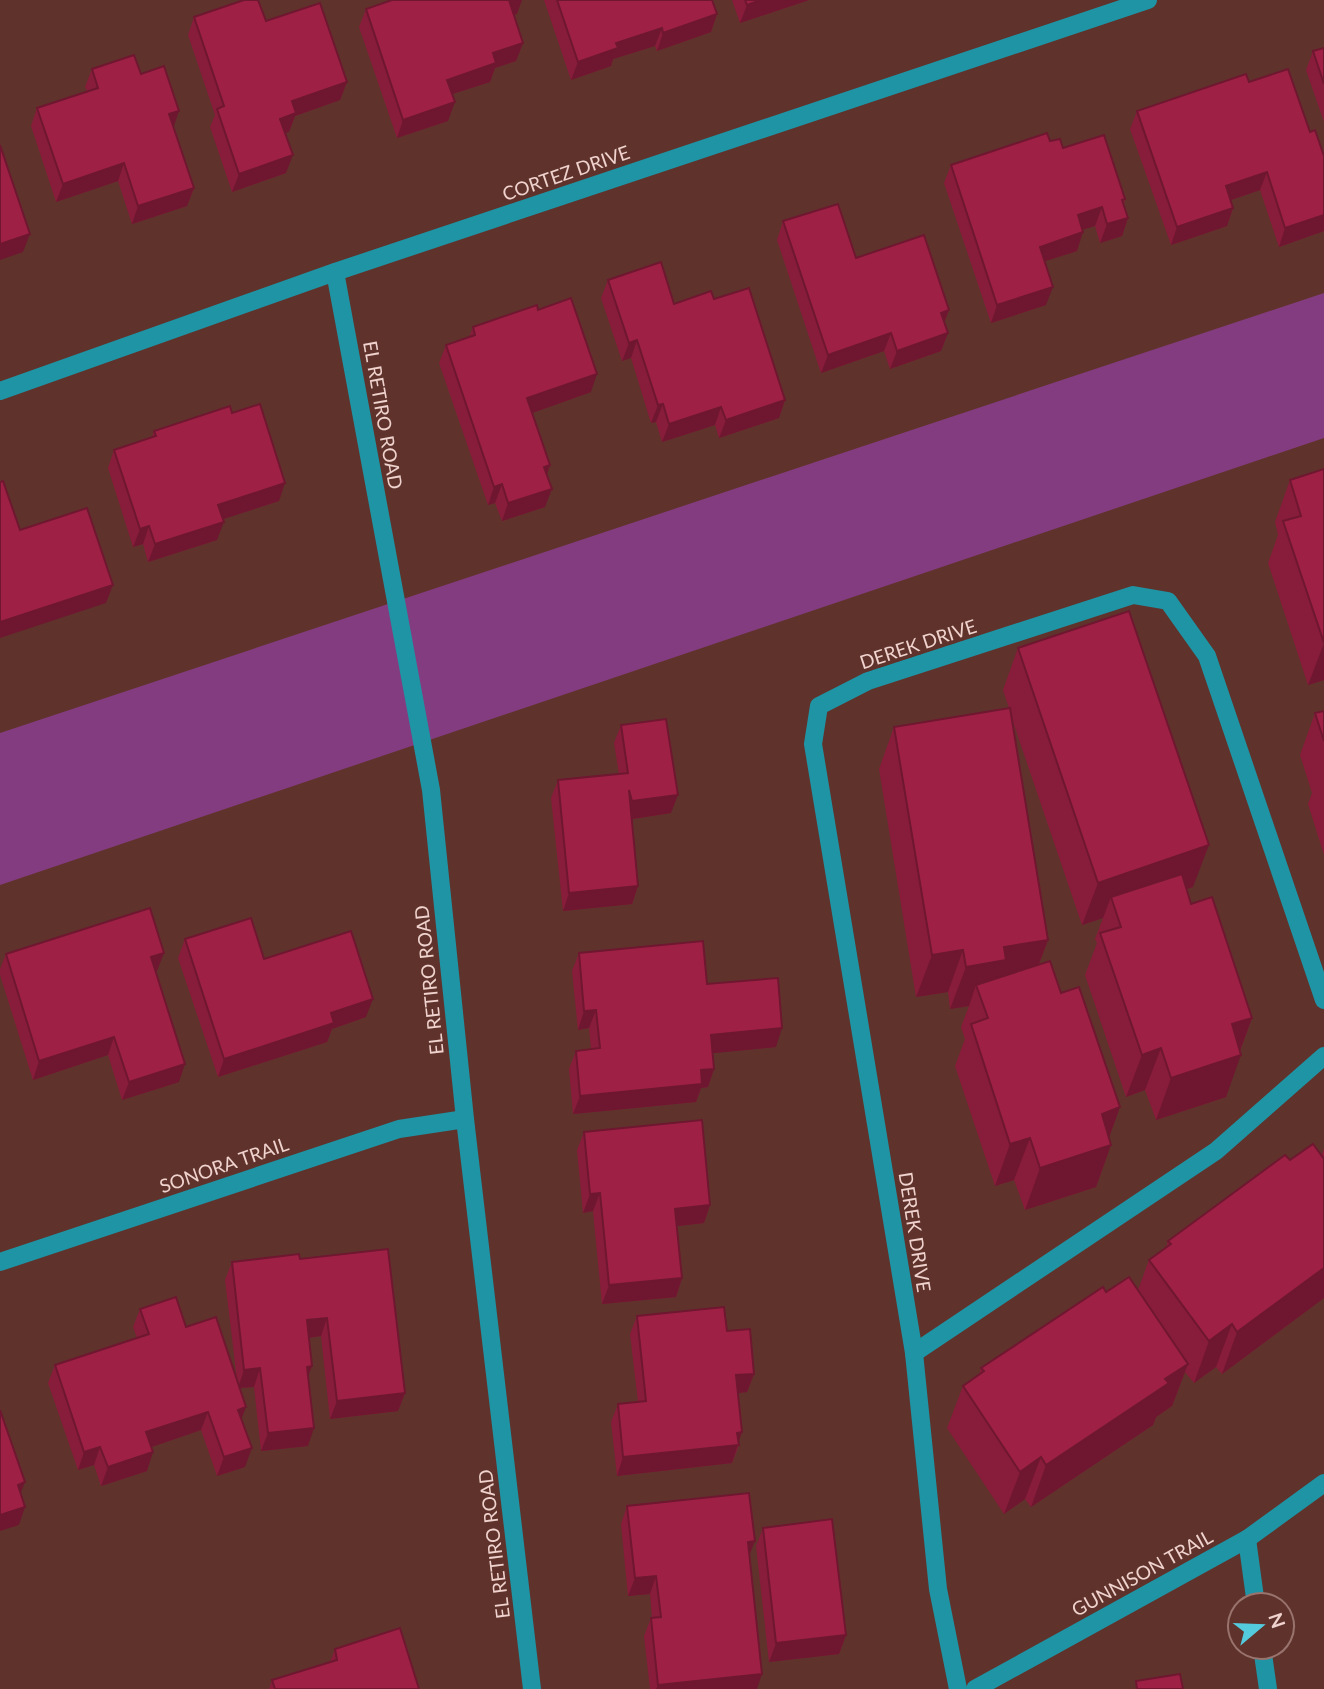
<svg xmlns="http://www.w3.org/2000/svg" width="1324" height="1689" font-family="Lato,sans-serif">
<rect width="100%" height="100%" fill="#5f332c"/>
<path fill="#833c7f" d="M1324 293V438L0 885V733Z"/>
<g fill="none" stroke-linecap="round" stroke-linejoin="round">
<g stroke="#1f94a5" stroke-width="18">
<path d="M335 272 431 790 465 1119 532 1689"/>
<path d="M0 391 335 272 1148 0"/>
<path d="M0 1262 399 1129 465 1119"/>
<path d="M914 1353 1216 1151 1324 1056"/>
<path d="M1247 1539 1256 1605"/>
<path d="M1262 1647 1268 1689"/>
<path d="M958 1689 938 1589 914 1353 813 744 819 706 868 681 1133 595 1168 601 1207 656 1324 1000"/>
<path d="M975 1689 1247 1539 1324 1483"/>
</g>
</g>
<g fill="#881c3b">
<path d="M544 0H712L717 14 711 32 657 51 655 46 613 59 611 66 571 80Z"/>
<path d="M732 0H809L740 23Z"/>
<path d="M366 9 517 14 513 15 523 43 516 61 495 68 490 82 452 94 448 121 397 138 359 27Z"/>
<path d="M194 17 266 21 347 82 340 100 295 116 289 132 285 133 286 173 232 192 210 127 215 115 188 35Z"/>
<path d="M1324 48V122L1306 70 1313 51Z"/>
<path d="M92 69 141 74 174 127 194 188 187 206 132 224 118 181 56 202 31 126 37 108 87 91 85 87Z"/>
<path d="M1249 82 1310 132 1324 156V231L1279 247 1260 190 1231 200 1233 208 1227 226 1171 245 1130 129 1137 111Z"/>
<path d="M1050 141 1063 148 1125 199 1124 204 1128 218 1122 236 1100 243 1095 226 1083 229 1077 251 1045 261 1046 305 991 323 944 183 951 165Z"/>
<path d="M783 221 856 258 949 310 944 323 948 333 941 351 890 369 884 351 821 373 777 240Z"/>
<path d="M608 280 674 304 714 299 785 400 779 418 719 438 715 425 662 442 656 422 651 423 631 358 622 361 601 298Z"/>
<path d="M538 310 591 392 532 413 550 465 547 475 545 507 502 521 495 503 488 505 439 363 446 345 469 337 473 327Z"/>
<path d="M232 413 279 501 223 519 217 540 148 562 143 544 133 547 108 468 114 450 152 437 154 431Z"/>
<path d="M1324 469V680L1308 685 1268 563 1278 535 1275 522 1290 480Z"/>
<path d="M1018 648 1193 887 1187 889 1191 904 1252 1018 1240 1051 1226 1097 1156 1120 1145 1090 1126 1097 1085 975 1097 943 1095 939 1103 918 1082 925 1011 716 1048 940 1039 964 1061 993 1120 1107 1109 1137 1111 1145 1096 1187 1025 1210 1014 1180 995 1186 955 1066 965 1039 961 1027 969 1006 950 1009 948 992 916 997 879 769 894 727 1009 708 1003 690Z"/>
<path d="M1324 711V855L1308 804 1312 793 1300 755 1315 713Z"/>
<path d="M621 725 671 813 632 819 638 886 632 904 563 911 551 798 558 780 619 774 614 743Z"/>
<path d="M185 939 366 1017 332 1029 327 1042 218 1077 178 958Z"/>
<path d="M579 953 707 984 776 1047 713 1053 714 1069 708 1087 701 1088 696 1102 573 1114 569 1069 576 1051 591 1049 589 1028 578 1030 572 971Z"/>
<path d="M6 954 157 971 156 972 179 1082 122 1100 108 1055 33 1080 0 975V969Z"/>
<path d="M584 1132 710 1205 704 1223 677 1226 682 1278 676 1297 602 1304 593 1211 583 1213 577 1150Z"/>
<path d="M1324 1149V1298L1222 1374 1216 1367 1194 1383 1185 1372 1172 1406 1156 1417 1153 1425 1031 1507 1025 1499 1004 1514 947 1428 963 1386 979 1375 981 1368 1106 1292 1138 1290 1149 1260 1166 1248 1168 1241 1290 1160 1321 1156Z"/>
<path d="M300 1259 405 1393 398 1411 330 1419 321 1336 309 1338 312 1366 308 1376V1446L261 1451 254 1387 240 1388 245 1467 217 1476 201 1430 151 1447 147 1471 101 1486 94 1465 78 1470 48 1383 55 1365 137 1338 133 1327 140 1309 186 1327 237 1380 225 1280 232 1262Z"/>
<path d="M637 1316 727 1331 754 1374 747 1392 738 1393 739 1445 732 1463 617 1476 611 1422 618 1404 638 1402 630 1334Z"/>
<path d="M627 1506 749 1555 757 1689H650L644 1636 651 1618H652L650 1594 628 1596 621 1524Z"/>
<path d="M763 1528 846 1635 839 1654 769 1662 756 1546Z"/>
<path d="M335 1649 419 1689H269L272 1680 330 1662Z"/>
</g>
<g fill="#6f1730">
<path d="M508 0H522L517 14 502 18Z"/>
<path d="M761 0H809L740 23 747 5Z"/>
<path d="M717 14 711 32 657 51 663 33Z"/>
<path d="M662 28 655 46 613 59 611 66 571 80 578 62 616 43Z"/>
<path d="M523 43 516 61 495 68 490 82 440 98 447 80 493 53Z"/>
<path d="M347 82 340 100 295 116 289 132 274 137 280 119 292 101Z"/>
<path d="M455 102 448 121 397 138 403 120Z"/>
<path d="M179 111 173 129 169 114Z"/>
<path d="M293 155 286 173 232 192 239 174Z"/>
<path d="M124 163 118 181 56 202 63 184Z"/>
<path d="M1267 172 1260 190 1219 204 1226 186Z"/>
<path d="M194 188 187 206 132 224 138 206Z"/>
<path d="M1102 207 1095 226 1072 233 1078 215Z"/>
<path d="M1233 208 1227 226 1171 245 1177 227Z"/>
<path d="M1324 215V231L1279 247 1285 228Z"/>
<path d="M1128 218 1122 236 1100 243 1107 224Z"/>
<path d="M1083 232 1077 251 1033 265 1040 247Z"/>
<path d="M30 234 23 252 0 260V244Z"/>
<path d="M1053 287 1046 305 991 323 997 305Z"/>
<path d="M949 310 942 328 941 313Z"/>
<path d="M891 333 884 351 821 373 828 355Z"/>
<path d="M948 333 941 351 890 369 897 351Z"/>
<path d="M637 340 631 358 622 361 629 343Z"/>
<path d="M597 374 591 392 521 417 527 398Z"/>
<path d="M785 400 779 418 719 438 726 420Z"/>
<path d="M663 404 656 422 651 423 658 405Z"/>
<path d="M721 407 715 425 662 442 669 424Z"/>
<path d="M550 465 544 484V467Z"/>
<path d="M285 483 279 501 211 523 218 505Z"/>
<path d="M502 484 495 503 488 505 494 487Z"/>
<path d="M552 489 545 507 502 521 508 503Z"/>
<path d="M224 522 217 540 148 562 155 544Z"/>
<path d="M149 526 143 544 133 547 140 529Z"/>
<path d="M113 585 106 603 0 638V622Z"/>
<path d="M1324 643V680L1308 685Z"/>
<path d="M678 795 671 813 625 820 632 801Z"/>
<path d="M1209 845 1193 887 1116 913 1111 897 1103 918 1082 925 1098 883Z"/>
<path d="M638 886 632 904 563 911 569 893Z"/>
<path d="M1048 940 1032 982 976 985 969 1006 950 1009 966 967 1004 947Z"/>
<path d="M963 950 948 992 916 997 932 955Z"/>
<path d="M164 953 157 971 145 975 151 957Z"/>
<path d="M373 999 366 1017 332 1029 327 1042 218 1077 224 1059 331 1013Z"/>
<path d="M596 1010 589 1028 578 1030 584 1011Z"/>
<path d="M1252 1018 1238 1056 1241 1055 1226 1097 1156 1120 1171 1078 1232 1024Z"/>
<path d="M782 1028 776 1047 705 1054 711 1035Z"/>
<path d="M114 1037 108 1055 33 1080 39 1061Z"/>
<path d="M1161 1048 1145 1090 1126 1097 1142 1055Z"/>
<path d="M185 1064 179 1082 122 1100 129 1082Z"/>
<path d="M714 1069 708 1087 701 1088 696 1102 573 1114 580 1096 701 1070Z"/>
<path d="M1120 1107 1106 1146 1111 1145 1096 1187 1025 1210 1040 1168 1102 1114Z"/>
<path d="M1030 1138 1014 1180 995 1186 1010 1144Z"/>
<path d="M600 1193 593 1211 583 1213 590 1194Z"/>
<path d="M710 1205 704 1223 669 1227 675 1209Z"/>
<path d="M1324 1268V1298L1222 1374 1237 1332Z"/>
<path d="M682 1278 676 1297 602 1304 609 1285Z"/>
<path d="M327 1318 321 1336 300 1339 307 1320Z"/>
<path d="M1232 1324 1216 1367 1194 1383 1209 1341Z"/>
<path d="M1188 1364 1172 1406 1156 1417 1153 1425 1031 1507 1046 1465Z"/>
<path d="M312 1366 305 1384 307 1367Z"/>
<path d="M260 1368 254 1387 238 1388 244 1370Z"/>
<path d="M754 1374 747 1392 730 1394 736 1375Z"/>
<path d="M405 1393 398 1411 330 1419 337 1401Z"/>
<path d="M246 1407 239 1426 238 1410Z"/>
<path d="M208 1412 201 1430 140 1451 146 1432Z"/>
<path d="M314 1428 308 1446 261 1451 268 1433Z"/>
<path d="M742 1432 732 1463 617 1476 623 1457Z"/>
<path d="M100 1447 94 1465 78 1470 84 1452Z"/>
<path d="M252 1448 245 1467 217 1476 224 1457Z"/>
<path d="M153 1452 147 1471 101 1486 108 1467Z"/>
<path d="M1041 1457 1025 1499 1004 1514 1020 1472Z"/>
<path d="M25 1482 18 1500V1485Z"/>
<path d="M25 1507 19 1525 0 1531V1515Z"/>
<path d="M755 1541 748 1559V1542Z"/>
<path d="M656 1576 650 1594 628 1596 635 1578Z"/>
<path d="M846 1635 839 1654 769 1662 776 1643Z"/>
<path d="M762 1674 757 1689H656L658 1685Z"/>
</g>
<g fill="#9e2145" stroke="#6f1730" stroke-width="2">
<path d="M244 0H258L266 21 320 3 347 82 292 101 296 113 280 119 293 155 239 174 217 109 224 106 194 17Z"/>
<path d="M392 0H509L523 43 493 53 496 63 447 80 455 102 403 120 366 9Z"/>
<path d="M557 0H712L717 14 663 33 662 28 616 43 618 48 578 62Z"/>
<path d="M745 0H761L747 5Z"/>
<path d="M1324 48V84L1313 51Z"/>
<path d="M134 55 141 74 164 66 179 111 169 114 194 188 138 206 124 163 63 184 37 108 98 88 92 69Z"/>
<path d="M1288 69 1310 132 1315 130 1324 156V215L1285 228 1267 172 1226 186 1233 208 1177 227 1137 111 1246 74 1249 82Z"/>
<path d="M1047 133 1050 141 1060 139 1063 148 1104 135 1125 199 1122 200 1128 218 1107 224 1102 207 1078 215 1083 232 1040 247 1053 287 997 305 951 165Z"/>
<path d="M0 145 30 234 0 244Z"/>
<path d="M838 204 856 258 924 235 949 310 941 313 948 333 897 351 891 333 828 355 783 221Z"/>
<path d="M661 262 674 304 711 291 714 299 749 288 785 400 726 420 721 407 669 424 663 404 658 405 637 340 629 343 608 280Z"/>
<path d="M571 298 597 374 527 398 550 465 544 467 552 489 508 503 502 484 494 487 446 345 475 335 473 327 537 305 538 310Z"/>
<path d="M260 404 285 483 218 505 224 522 155 544 149 526 140 529 114 450 156 436 154 431 230 406 232 413Z"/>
<path d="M1324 469V643L1283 521 1301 516 1290 480Z"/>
<path d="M3 481 20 530 87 508 113 585 0 622V482Z"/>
<path d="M1129 611 1209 845 1098 883 1018 648Z"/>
<path d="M1010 708 1048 940 1004 947 1006 960 966 967 963 950 932 955 894 727Z"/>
<path d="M1324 711V741L1315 713Z"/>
<path d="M666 719 678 795 632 801 629 790 638 886 569 893 558 780 628 773 621 725Z"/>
<path d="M1182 874 1191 904 1212 897 1252 1018 1232 1024 1241 1055 1171 1078 1161 1048 1142 1055 1100 933 1121 927 1111 897Z"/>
<path d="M150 908 164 953 151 957 185 1064 129 1082 114 1037 39 1061 6 954Z"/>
<path d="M251 918 264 959 351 931 373 999 331 1013 334 1023 224 1059 185 939Z"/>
<path d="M703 941 707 984 778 978 782 1028 711 1035 714 1069 701 1070 702 1084 580 1096 576 1051 600 1048 596 1010 584 1011 579 953Z"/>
<path d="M1050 961 1061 993 1079 987 1120 1107 1102 1114 1111 1145 1040 1168 1030 1138 1010 1144 971 1024 988 1018 976 985Z"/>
<path d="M702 1120 710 1205 675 1209 682 1278 609 1285 600 1193 590 1194 584 1132Z"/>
<path d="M1313 1144 1324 1159V1268L1237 1332 1232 1324 1209 1341 1149 1260 1171 1244 1168 1241 1285 1155 1290 1160Z"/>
<path d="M388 1249 405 1393 337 1401 327 1318 307 1320 312 1366 307 1367 314 1428 268 1433 260 1368 244 1370 232 1262 299 1254 300 1259Z"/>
<path d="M1129 1277 1188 1364 1165 1379 1169 1383 1046 1465 1041 1457 1020 1472 963 1386 984 1371 981 1368 1103 1287 1106 1292Z"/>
<path d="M176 1297 186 1327 216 1317 246 1407 238 1410 252 1448 224 1457 208 1412 146 1432 153 1452 108 1467 100 1447 84 1452 55 1365 149 1334 140 1309Z"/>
<path d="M724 1307 727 1331 750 1329 754 1374 736 1375 742 1432 737 1433 739 1445 623 1457 618 1404 646 1401 637 1316Z"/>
<path d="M0 1410 25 1482 18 1485 25 1507 0 1515Z"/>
<path d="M749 1493 755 1541 748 1542 762 1674 658 1685 651 1618 661 1617 656 1576 635 1578 627 1506Z"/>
<path d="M832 1519 846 1635 776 1643 763 1528Z"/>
<path d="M400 1628 419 1689H275L272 1680 337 1660 335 1649Z"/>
<path d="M1180 1674 1183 1689H1137L1136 1681Z"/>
</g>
<g text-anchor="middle" stroke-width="7" stroke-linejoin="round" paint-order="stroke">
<g font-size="19" fill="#f0d3ce" stroke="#5f332c">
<text transform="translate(566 173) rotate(-19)" y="7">CORTEZ DRIVE</text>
<text transform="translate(383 415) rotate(80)" y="7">EL RETIRO ROAD</text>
<text transform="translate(918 644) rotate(-18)" y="7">DEREK DRIVE</text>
<text transform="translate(429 980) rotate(-96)" y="7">EL RETIRO ROAD</text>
<text transform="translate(224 1165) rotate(-19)" y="7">SONORA TRAIL</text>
<text transform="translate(915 1232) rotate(81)" y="7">DEREK DRIVE</text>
<text transform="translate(494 1544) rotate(-97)" y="7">EL RETIRO ROAD</text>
<text transform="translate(1142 1573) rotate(-29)" y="7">GUNNISON TRAIL</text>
</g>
</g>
<g transform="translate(1261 1626) rotate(71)"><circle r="33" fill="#5f332c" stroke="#99736d" stroke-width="2"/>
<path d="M0-5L12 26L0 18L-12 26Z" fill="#54cadd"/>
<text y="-10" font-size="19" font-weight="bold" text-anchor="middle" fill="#f0d3ce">N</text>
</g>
</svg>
